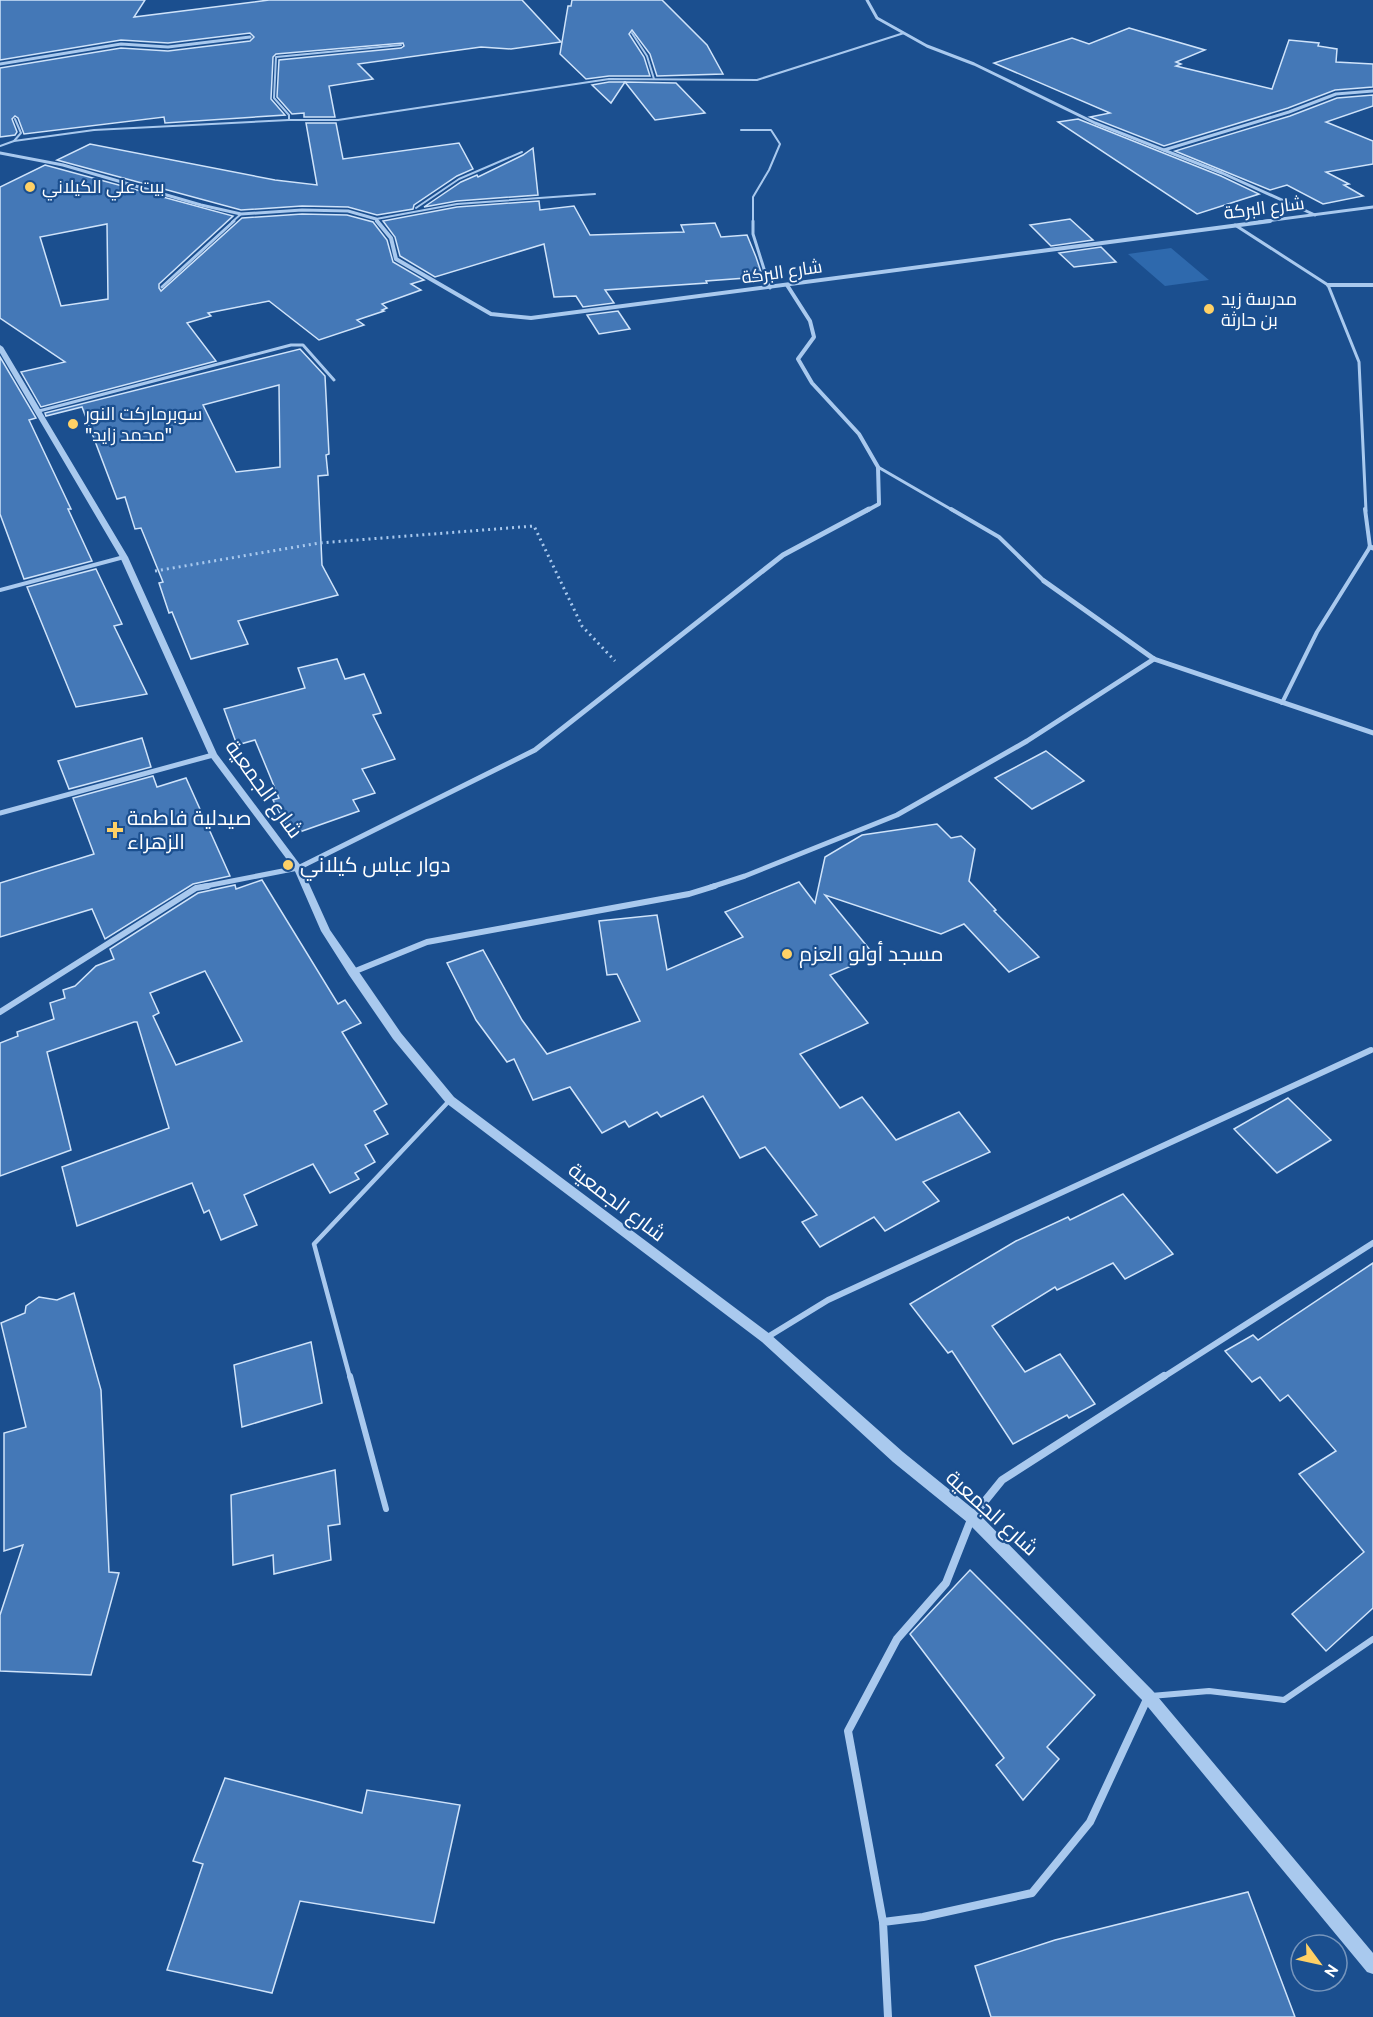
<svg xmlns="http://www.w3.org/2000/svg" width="1373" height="2017" font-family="Overpass,Cairo,sans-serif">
<rect width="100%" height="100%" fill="#1b4f8f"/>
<path fill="#2e69ad" d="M1171 248 1209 280 1165 286 1128 254Z"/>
<g fill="#4478b7" stroke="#cfe3fa" stroke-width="1.5" fill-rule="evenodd">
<path d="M0 0H145L134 17 269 0H522L561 42 511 49 481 47 358 64 373 79 329 86 335 117H304V113L292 114 277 97 279 60 401 48 404 46 403 43 276 54 273 57 271 99 285 115 165 123 164 117 24 134 18 118 15 116 12 119 17 132 15 135 0 137V68L121 48 168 51 250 41 254 37 250 33 168 43 121 40 0 60Z"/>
<path d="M572 0H662L707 45 723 74 657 76 650 54 632 30 629 34 644 57 650 76H609L586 79 560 54 568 6H571Z"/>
<path d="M1129 28 1205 50 1176 62 1181 64 1176 66 1272 89 1289 40 1319 43 1318 46 1337 49 1336 62 1373 64V87L1335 90 1288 108 1164 146 1090 117 1110 113 994 63 1072 38 1089 44Z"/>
<path d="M609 82H625L611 103 592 85Z"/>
<path d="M625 82 676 83 705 113 655 120Z"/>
<path d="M1373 95V106L1326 122 1373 141V164L1326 172 1349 184 1344 185 1363 196 1323 204 1287 185 1270 190 1175 151 1290 116 1337 98Z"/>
<path d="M1078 119 1221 176 1259 194 1197 214 1058 122Z"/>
<path d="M306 123H336L343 159 459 143 473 169 457 176 414 205 413 209 377 215 348 207 302 206 241 210 57 160 90 144 275 180 317 185Z"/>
<path d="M533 148 538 195 457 201 424 207 461 182 477 175 478 177 523 155Z"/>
<path d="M45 165 233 216 159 284V288L161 291 242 218 302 214 347 215 373 222 387 240 393 262 424 280 411 284 421 290 382 304 387 308 382 310 384 311 357 320 364 325 319 340 269 301 208 313 211 316 187 323 216 361 41 407 21 372 65 362 0 318V187ZM107 224 108 299 61 306 40 237Z"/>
<path d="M539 201 540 210 574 206 590 235 684 232 681 225 715 223 721 237 747 235 756 257 761 272H758L760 277 706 281 707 283 605 290 614 303 583 307 576 296 554 297 544 244 435 277 400 256 395 237 383 221 457 207Z"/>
<path d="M1070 219 1093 240 1051 246 1030 225Z"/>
<path d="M1101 247 1116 262 1074 267 1059 253Z"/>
<path d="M618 311 630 329 599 334 587 315Z"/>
<path d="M300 349 325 376 329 454 326 455 328 475 318 476 322 565 338 595 238 621 248 644 191 659 172 612 169 613 159 583 163 582 141 528 135 529 125 497 117 499 82 407 46 416 45 413ZM279 385 280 467 236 472 203 405Z"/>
<path d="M0 357 36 418 29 420 71 509H68L92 561 24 579 0 514Z"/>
<path d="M96 569 122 624 114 626 147 694 76 707 27 587Z"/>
<path d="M337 659 345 679 364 674 381 713 373 715 395 759 362 769 375 793 353 800 359 811 291 835 273 800 279 798 255 740 237 745 224 709 305 688 298 668Z"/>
<path d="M142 738 151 767 69 789 58 761Z"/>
<path d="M1046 751 1084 781 1032 809 995 778Z"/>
<path d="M153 776 157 787 186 778 230 876 193 884 105 939 92 909 0 937V883L94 854 73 798Z"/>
<path d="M937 824 951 838 961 836 975 849 969 881 996 910 994 911 1039 957 1009 972 964 924 941 934 825 895 875 956 830 975 868 1023 800 1054 840 1108 862 1097 896 1140 959 1112 990 1152 923 1182 939 1201 885 1231 874 1217 820 1247 802 1222 817 1215 765 1147 740 1158 703 1096 661 1117 657 1112 629 1127 625 1121 602 1133 570 1087 533 1100 514 1059 507 1062 476 1020 447 963 483 950 522 1020 547 1054 640 1021 617 974 607 975 599 921 657 915 667 970 743 937 725 912 799 882 815 903 825 857 862 835Z"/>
<path d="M262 880 338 1004 345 1000 361 1023 342 1032 387 1104 374 1111 388 1134 365 1145 375 1162 355 1173 359 1179 330 1193 313 1164 244 1195 257 1225 221 1240 209 1210 204 1213 192 1183 77 1226 62 1167 169 1128 137 1022H134L47 1052 71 1150 0 1176V1043L18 1036 17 1032 54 1019 50 1003 65 998 63 990 75 986 96 966 114 959 110 949 198 893 235 885 236 889ZM205 971 242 1041 176 1065 153 1016 159 1013 150 993Z"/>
<path d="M1288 1098 1331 1140 1277 1173 1234 1129Z"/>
<path d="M1123 1194 1173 1254 1125 1279 1113 1263 1057 1290 1055 1287 992 1326 1025 1372 1060 1354 1095 1404 1069 1418 1067 1415 1013 1444 952 1351 948 1353 910 1304 1016 1241 1068 1217 1070 1220Z"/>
<path d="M1373 1263V1608L1326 1651 1292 1614 1364 1552 1299 1474 1336 1451 1288 1395 1280 1401 1260 1377 1252 1382 1225 1351 1253 1335 1258 1340Z"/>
<path d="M74 1293 101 1390 109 1572 119 1573 91 1675 0 1671V1615L23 1545 4 1551V1433L26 1427 1 1323 25 1313 26 1306 39 1297 57 1300Z"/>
<path d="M311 1342 322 1403 242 1427 234 1365Z"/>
<path d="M335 1470 340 1524 328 1526 331 1560 274 1574 273 1555 233 1565 231 1495Z"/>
<path d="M970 1570 1095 1695 1047 1747 1059 1759 1023 1800 996 1765 1004 1758 910 1634Z"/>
<path d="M225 1778 362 1813 367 1790 460 1805 434 1923 300 1901 272 1993 167 1970 203 1864 193 1861Z"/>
<path d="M1248 1892 1295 2017H991L975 1966 1055 1940Z"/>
</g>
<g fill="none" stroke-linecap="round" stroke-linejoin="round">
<path stroke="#a9c9ee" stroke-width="3" stroke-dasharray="2 4" stroke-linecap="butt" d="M155 571 319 543 534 526 582 626 615 661"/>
<g stroke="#a9c9ee" stroke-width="2">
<path d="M632 33 647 56 654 79"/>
<path d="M401 45 276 57 274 98 289 115V120H338L609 79 757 80 904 33"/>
<path d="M741 130H771L780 144 769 170 753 197V222"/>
<path d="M14 141 21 133 15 119"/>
<path d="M0 146 14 141 94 130 289 120"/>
<path d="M416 208 459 179 522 152"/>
<path d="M376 219 457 204 595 194"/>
<path d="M232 222 241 214"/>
</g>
<g stroke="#a9c9ee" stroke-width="3">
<path d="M753 221V234L770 288"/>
<path d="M1235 225 1328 285 1359 362 1366 511"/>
<path d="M162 287 234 221"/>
<path d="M39 411 291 345H303L334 380"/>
<path d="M878 467 954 511"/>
</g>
<g stroke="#a9c9ee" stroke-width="4">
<path d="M951 509 999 537 1044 581"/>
<path d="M0 590 124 557"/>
<path d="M1282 703 1317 632 1370 547 1365 509"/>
</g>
<path stroke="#a9c9ee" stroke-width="4.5" d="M350 1378 314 1244 449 1101"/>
<g stroke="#a9c9ee" stroke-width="6">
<path d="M350 1376 386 1509"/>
<path d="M1151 1696 1209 1691 1284 1700 1373 1639"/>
</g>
<g stroke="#a9c9ee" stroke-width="3">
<path d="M867 0 877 18 927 46 974 64 1095 123 1222 173 1315 215"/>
<path d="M0 64 121 44 168 47 250 37"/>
<path d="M1164 150 1289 112 1336 94 1373 91"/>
<path d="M0 153 63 165 201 205 241 214 302 210 348 211 376 219 378 222"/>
<path d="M1259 222 1373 207"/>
</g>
<g stroke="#a9c9ee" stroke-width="4">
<path d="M377 221 391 238 396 259 491 314 531 318 1270 221"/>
<path d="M787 285 810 321 814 337 798 359 812 383 859 434 878 467 879 504 866 511"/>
<path d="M1328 285H1373"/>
</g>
<g stroke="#a9c9ee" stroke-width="5">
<path d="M1370 547 1373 548"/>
<path d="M1044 581 1154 659 1373 733"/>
<path d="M0 813 213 755"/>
<path d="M201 887 298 868 535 750 783 555 869 509"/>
<path d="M711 887 745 876 897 815 1027 741 1154 659"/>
</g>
<g stroke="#a9c9ee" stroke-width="6">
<path d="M353 972 427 942 689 894 715 886"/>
<path d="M0 1012 196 888 208 886"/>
<path d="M766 1338 828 1300 1371 1050"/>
<path d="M1162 1378 1373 1243"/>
</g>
<g stroke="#a9c9ee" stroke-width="8">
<path d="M883 1922 848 1731 897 1639 946 1583 972 1517 1002 1480 1164 1376"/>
<path d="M888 2017 883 1922 923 1917 1032 1893 1090 1822 1148 1697"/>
</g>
<path fill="#a9c9ee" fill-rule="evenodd" d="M0 345 3 347 128 557 217 754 301 866 330 930 357 969 401 1033 454 1097 770 1334 903 1452 977 1512 1153 1691 1373 1953V1974L1367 1972 1143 1701 967 1522 893 1462 762 1342 446 1103 393 1039 349 975 321 931 294 869 209 755 120 557 0 353Z"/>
</g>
<g fill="#ffd166" stroke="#1b4f8f" stroke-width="2">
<circle cx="30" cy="187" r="6"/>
<circle cx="1209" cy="309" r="6"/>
<circle cx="73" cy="424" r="6"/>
<path d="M112 821h6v6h6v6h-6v6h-6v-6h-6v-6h6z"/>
<circle cx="288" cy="865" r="6"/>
<circle cx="787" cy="954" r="6"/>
</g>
<g text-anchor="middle" stroke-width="4.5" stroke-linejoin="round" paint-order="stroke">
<g font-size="18" fill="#fff" stroke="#1b4f8f" text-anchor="start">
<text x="42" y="193">بيت علي الكيلاني</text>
<text x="1221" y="305">مدرسة زيد<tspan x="1221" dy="21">بن حارثة</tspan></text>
<text x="85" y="420">سوبرماركت النور<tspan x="85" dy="21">"محمد زايد"</tspan></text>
</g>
<g font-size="18" fill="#fff" stroke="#1b4f8f">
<text transform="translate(1264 208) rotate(-7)" y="6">شارع البركة</text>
<text transform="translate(782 272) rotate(-8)" y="6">شارع البركة</text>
</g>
<g font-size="21" fill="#fff" stroke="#1b4f8f">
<text transform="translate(264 789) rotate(54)" y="7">شارع الجمعية</text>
<text transform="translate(617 1202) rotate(37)" y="7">شارع الجمعية</text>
<text transform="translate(992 1513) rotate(42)" y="7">شارع الجمعية</text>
</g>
<g font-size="21" fill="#fff" stroke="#1b4f8f" text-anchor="start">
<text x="127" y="825">صيدلية فاطمة<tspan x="127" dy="24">الزهراء</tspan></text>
<text x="300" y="872">دوار عباس كيلاني</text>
<text x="799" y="961">مسجد أولو العزم</text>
</g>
</g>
<g transform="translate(1319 1963) rotate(123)"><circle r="28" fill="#1b4f8f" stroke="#7695bc" stroke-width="1.5"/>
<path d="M0-4.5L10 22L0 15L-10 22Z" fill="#ffd166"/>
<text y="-9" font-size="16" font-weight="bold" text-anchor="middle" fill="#ffffff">N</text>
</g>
</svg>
